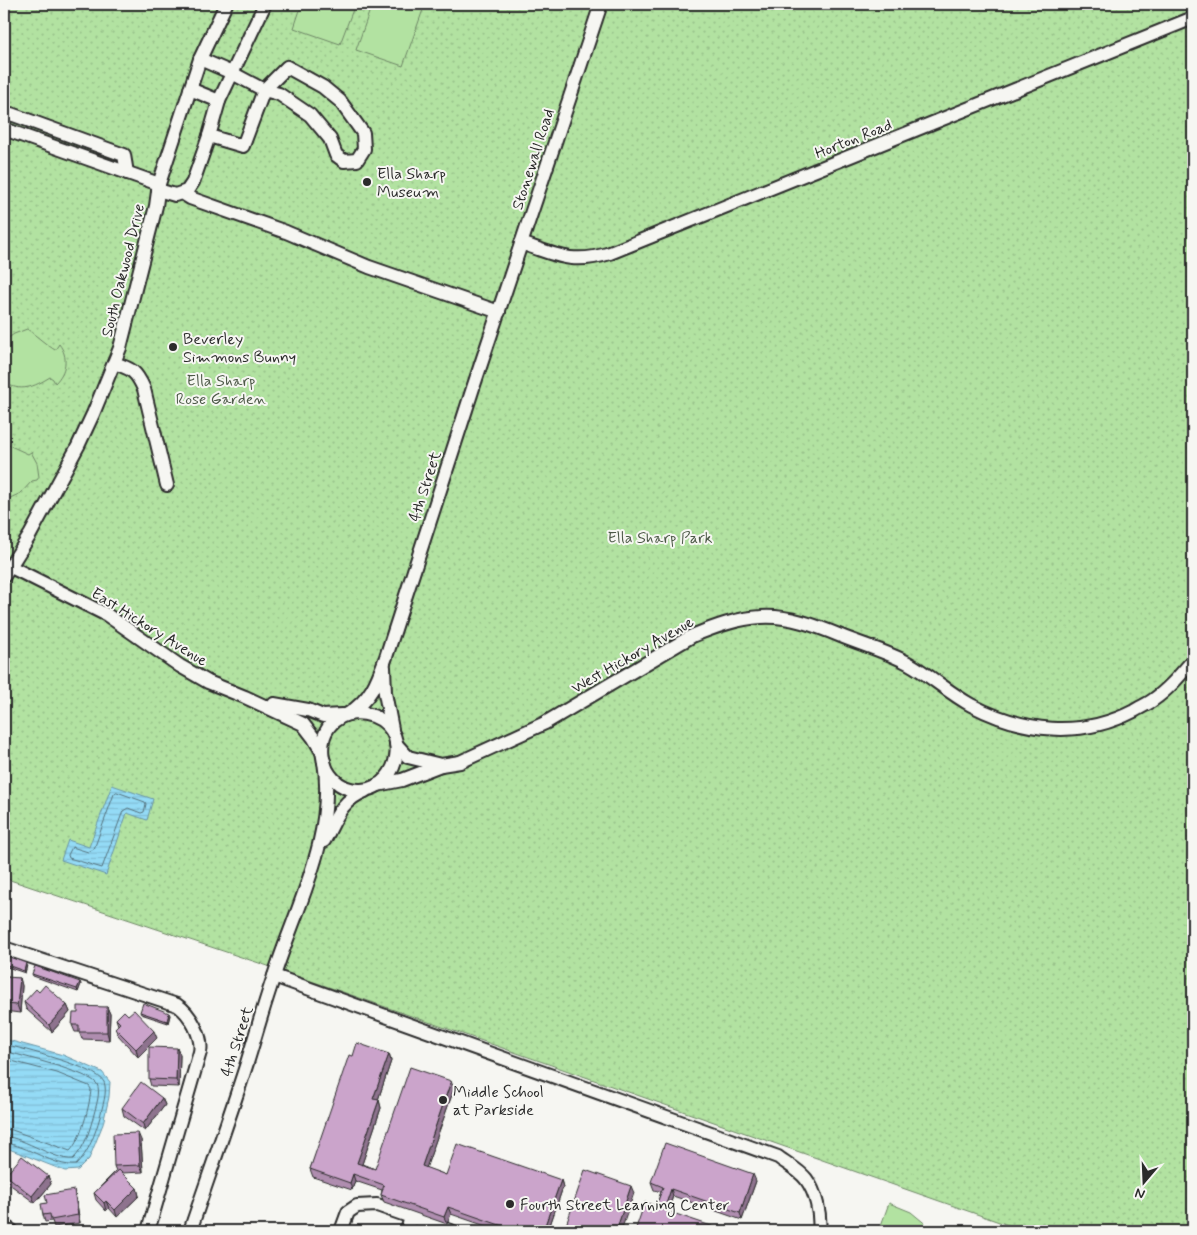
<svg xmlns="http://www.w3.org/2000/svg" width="1197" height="1235" font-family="Mynerve,sans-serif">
<defs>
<pattern id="park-dots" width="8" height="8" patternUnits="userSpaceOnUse" patternTransform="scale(1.25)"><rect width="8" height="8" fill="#b2e2a1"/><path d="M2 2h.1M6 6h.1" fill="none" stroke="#99c28b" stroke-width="1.8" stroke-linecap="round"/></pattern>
<pattern id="water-rules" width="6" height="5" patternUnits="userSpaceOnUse" patternTransform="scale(1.25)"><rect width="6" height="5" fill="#94dbf6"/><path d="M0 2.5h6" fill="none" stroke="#80bcd3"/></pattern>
</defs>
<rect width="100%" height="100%" fill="#f6f6f2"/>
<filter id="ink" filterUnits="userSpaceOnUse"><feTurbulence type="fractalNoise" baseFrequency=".02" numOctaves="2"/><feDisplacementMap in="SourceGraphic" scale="10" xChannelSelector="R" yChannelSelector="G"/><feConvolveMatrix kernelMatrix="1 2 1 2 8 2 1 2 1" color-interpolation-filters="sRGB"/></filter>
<g filter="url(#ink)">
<path fill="url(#park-dots)" stroke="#6e8666" d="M4 4H1193V1231H1025L277 969 4 878Z"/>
<g fill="#b2e2a1" stroke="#6e8666">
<path d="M302 4H355L340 44 294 28Z"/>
<path d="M372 4H425L403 66 356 50Z"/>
<path d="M27 329C37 336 45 344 55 350L59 344C69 357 66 372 55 383L53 379 50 377C34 387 20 393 4 382V341L14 334Z"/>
<path d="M4 443 28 454 31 452 37 463 39 477 37 480 32 481 21 493 10 498 4 499Z"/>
<path d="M889 1203 911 1212 934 1231H879Z"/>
</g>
<g fill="url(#water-rules)" stroke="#6a95a5">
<path d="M112 785 153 799 147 820 127 813 106 875 61 860 68 840 89 847Z"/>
<path d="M4 1039 63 1055 102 1072 110 1082 109 1097 103 1124 89 1159 78 1170 65 1171 4 1147Z"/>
</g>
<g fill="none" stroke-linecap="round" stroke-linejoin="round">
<g stroke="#55717c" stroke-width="1">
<path d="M117 792 145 802 146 804 144 812 141 813 128 808 123 811 102 868 69 858 68 855 72 847 88 852 94 849 114 794Z"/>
<path d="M4 1044C22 1049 97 1067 104 1082 108 1092 102 1107 100 1117 95 1134 89 1152 76 1165 53 1167 28 1145 4 1143"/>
<path d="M4 1051C19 1055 91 1073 97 1084 101 1092 96 1106 94 1114 90 1129 85 1148 73 1159 56 1161 25 1138 4 1136"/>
<path d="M4 1059 57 1073 89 1086 91 1089C90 1105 81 1140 70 1151L12 1130 4 1129"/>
</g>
<g stroke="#2b2b2b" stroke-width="16">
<g id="minor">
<path d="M190 89 219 101 209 136"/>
<path d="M219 101 265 4"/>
<path d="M4 117 11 114 124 155 127 173"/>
<path d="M4 129 159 184"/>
<path d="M158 190 175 195 187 191 193 182 209 136 243 146 264 90 287 67 323 87 340 101 363 133 364 149 357 160 344 161 336 155 330 139 310 115 279 94 264 90 232 73 200 59"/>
<path d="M182 193 190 198 286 232 369 267 499 312"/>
<path d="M521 243C556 255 573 265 610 253L1193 18"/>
<path d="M114 363C132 369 136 371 144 389L167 485"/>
<path d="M11 567 107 615 180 666 208 682 245 697 303 724 313 737 322 752"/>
<path d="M4 576 30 535 78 446 93 414 120 348 156 206 159 184 200 59 226 4"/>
<path d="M384 667 385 693 392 729"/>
<path d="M274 704 308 710 323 716 342 715"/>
<path d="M355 713C416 714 403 789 361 790 315 792 306 717 355 713Z"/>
<path d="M348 714C371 699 377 682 386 657L473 388 601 4"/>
<path d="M396 744 408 757 441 765"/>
<path d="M377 785 402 780 441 765 460 762 545 723 692 636C714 627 738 618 761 617 788 615 817 626 841 636 863 645 888 652 908 663 930 675 949 693 971 705 1023 732 1080 739 1134 711 1140 707 1148 704 1153 700 1169 689 1181 674 1193 660"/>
<path d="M324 841C336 819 340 801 365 791"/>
<path d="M4 948 177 1005C190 1013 203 1037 200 1052L148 1231"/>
<path d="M274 976 778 1157C787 1164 799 1170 806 1179 816 1192 821 1215 819 1231"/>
<path d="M4 1226 12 1231"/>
<path d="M190 1231C209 1175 229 1119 247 1063 256 1034 264 1005 274 976 296 907 336 836 324 761"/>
<path d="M341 1231 348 1212 357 1206 377 1205 451 1231"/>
<path d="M407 1231 411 1217"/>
</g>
</g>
<use href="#minor" stroke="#f6f6f2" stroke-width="12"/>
</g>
<g fill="#af8daf" stroke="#2b2b2b">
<path d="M4 955 26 963 27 965 25 973 4 966Z"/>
<path d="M4 972 9 978H20L22 986 20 1013 4 1011Z"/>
<path d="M32 974 81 984 78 992 33 976Z"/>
<path d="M39 992 67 1005 70 1012 52 1032 26 1009 24 1002Z"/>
<path d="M107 1007 110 1014 109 1040 82 1039 79 1032H75L72 1025 78 1013Z"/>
<path d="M140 1012 170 1015 168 1023 141 1014Z"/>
<path d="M128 1015 157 1038 138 1057 118 1035 115 1028 118 1025 116 1019Z"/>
<path d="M389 1054 391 1061 378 1100H379L381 1108 362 1164 375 1169 454 1089 426 1168 446 1175 561 1180 563 1187 548 1231H500L451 1214 447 1224 384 1202 381 1195 382 1190 355 1181 352 1190 313 1177 310 1169 353 1056Z"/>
<path d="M180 1055 179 1087 151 1086 149 1079Z"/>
<path d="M162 1098 165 1105 145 1131 124 1116 122 1108Z"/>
<path d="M141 1140 143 1172 122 1173 137 1188 139 1196 117 1217 109 1208 106 1211 96 1200 94 1193 116 1171 114 1166Z"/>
<path d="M6 1175 48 1176 51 1184 35 1203 8 1183Z"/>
<path d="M756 1181 742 1220 673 1196 668 1211 635 1231 656 1206 661 1192 654 1190 651 1182Z"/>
<path d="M76 1198 80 1223 54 1227 52 1221 45 1222 43 1215Z"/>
</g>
<g fill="#8e738e" stroke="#2b2b2b">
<path d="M26 963 27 965 25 973 24 971Z"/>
<path d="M20 978 22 986 20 1013 17 1005Z"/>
<path d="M80 982 81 984 78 992 77 989Z"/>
<path d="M67 1005 70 1012 52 1032 49 1025Z"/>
<path d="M107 1007 110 1014 109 1040 107 1032Z"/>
<path d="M169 1013 170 1015 168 1023 167 1021Z"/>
<path d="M154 1031 157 1038 138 1057 136 1049Z"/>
<path d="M177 1048 180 1055 179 1087 176 1080Z"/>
<path d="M389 1054 391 1061 376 1106 373 1099Z"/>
<path d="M451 1081 454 1089 424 1174 422 1166Z"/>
<path d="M162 1098 165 1105 145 1131 143 1124Z"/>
<path d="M379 1100 381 1108 360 1170 357 1163Z"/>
<path d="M138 1133 141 1140 143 1172 140 1165Z"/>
<path d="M7 1158 9 1165 4 1176V1164Z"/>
<path d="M353 1174 355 1181 352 1190 350 1183Z"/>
<path d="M753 1174 756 1181 742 1220 740 1213Z"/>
<path d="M48 1176 51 1184 35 1203 32 1196Z"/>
<path d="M561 1180 563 1187 548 1231H543Z"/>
<path d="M631 1186 634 1193 621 1231H616Z"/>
<path d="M137 1188 139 1196 117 1217 115 1210Z"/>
<path d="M671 1189 673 1196 666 1217 664 1210Z"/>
<path d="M74 1190 76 1198 80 1223 78 1215Z"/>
<path d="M106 1201 109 1208 106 1211 104 1203Z"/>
<path d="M448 1207 451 1214 447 1224 444 1217Z"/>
</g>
<g fill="#cba4cb" stroke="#2b2b2b">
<path d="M4 955 26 963 24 971 4 964Z"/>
<path d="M35 966 80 982 77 989 32 974Z"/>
<path d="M4 972H7V977L20 978 17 1005 4 1004Z"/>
<path d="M45 985 67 1005 49 1025 24 1002 36 989 39 992Z"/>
<path d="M143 1003 169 1013 167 1021 140 1012Z"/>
<path d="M78 1006 107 1007V1032H79V1025H72L73 1013H78Z"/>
<path d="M134 1010 154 1031 136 1049 115 1028 120 1023 116 1019 124 1011 128 1015Z"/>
<path d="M357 1043 389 1054 373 1099 379 1100 357 1163 375 1169 410 1067 451 1081 422 1166 446 1175 457 1144 561 1180 543 1231H517L448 1207 444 1217 381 1195 384 1185 353 1174 350 1183 310 1169 349 1055 353 1056Z"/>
<path d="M149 1047 177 1048 176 1080 149 1079Z"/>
<path d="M141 1082 162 1098 143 1124 122 1108Z"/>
<path d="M138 1133 140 1165 114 1166 113 1134Z"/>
<path d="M665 1143 753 1174 740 1213 671 1189 664 1210 726 1231H635L645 1202 656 1206 663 1187 651 1182Z"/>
<path d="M4 1156 7 1158 4 1164Z"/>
<path d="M22 1156 48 1176 32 1196 6 1175Z"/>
<path d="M119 1170 137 1188 115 1210 106 1201 104 1203 94 1193Z"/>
<path d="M585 1170 631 1186 616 1231H564Z"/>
<path d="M74 1190 78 1215 51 1220 50 1214 43 1215 41 1204 47 1203 45 1195Z"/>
</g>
</g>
<g fill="#2b2b2b" stroke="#f6f6f2" stroke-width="2">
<circle cx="367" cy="182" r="5"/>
<circle cx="173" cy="347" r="5"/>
<circle cx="443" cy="1100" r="5"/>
<circle cx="510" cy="1204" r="5"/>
</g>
<g text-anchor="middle" stroke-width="4" stroke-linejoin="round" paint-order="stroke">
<g font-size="16" fill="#2b2b2b" stroke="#f6f6f2">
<text transform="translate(853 138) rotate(-22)" y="6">Horton Road</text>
<text transform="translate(532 159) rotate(-72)" y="6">Stonewall Road</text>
<text transform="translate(122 270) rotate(-76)" y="6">South Oakwood Drive</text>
<text transform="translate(424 486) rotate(-72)" y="6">4th Street</text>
<text transform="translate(150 626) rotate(32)" y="6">East Hickory Avenue</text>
<text transform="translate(632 654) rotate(-30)" y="6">West Hickory Avenue</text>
<text transform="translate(236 1041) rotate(-72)" y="6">4th Street</text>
</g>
<g font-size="16" fill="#2b2b2b" stroke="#f6f6f2" text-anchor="start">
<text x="377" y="179">Ella Sharp<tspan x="377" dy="18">Museum</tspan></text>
<text x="183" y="344">Beverley<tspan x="183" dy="18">Simmons Bunny</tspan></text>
<text x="453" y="1097">Middle School<tspan x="453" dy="18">at Parkside</tspan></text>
<text x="520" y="1210">Fourth Street Learning Center</text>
</g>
<g font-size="16" fill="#4d5948" stroke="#f6f6f2">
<text x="221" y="386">Ella Sharp<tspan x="221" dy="18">Rose Garden</tspan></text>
<text x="660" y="543">Ella Sharp Park</text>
</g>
</g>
<rect width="1197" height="1235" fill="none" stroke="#f6f6f2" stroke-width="20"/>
<rect x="10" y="10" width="1177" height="1215" fill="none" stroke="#2b2b2b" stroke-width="2" filter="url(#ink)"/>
<g transform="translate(1144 1182) rotate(199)" stroke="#f6f6f2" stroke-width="4" paint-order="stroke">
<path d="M0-4L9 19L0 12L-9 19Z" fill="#2b2b2b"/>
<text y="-8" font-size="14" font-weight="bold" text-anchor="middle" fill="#2b2b2b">N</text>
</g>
</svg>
